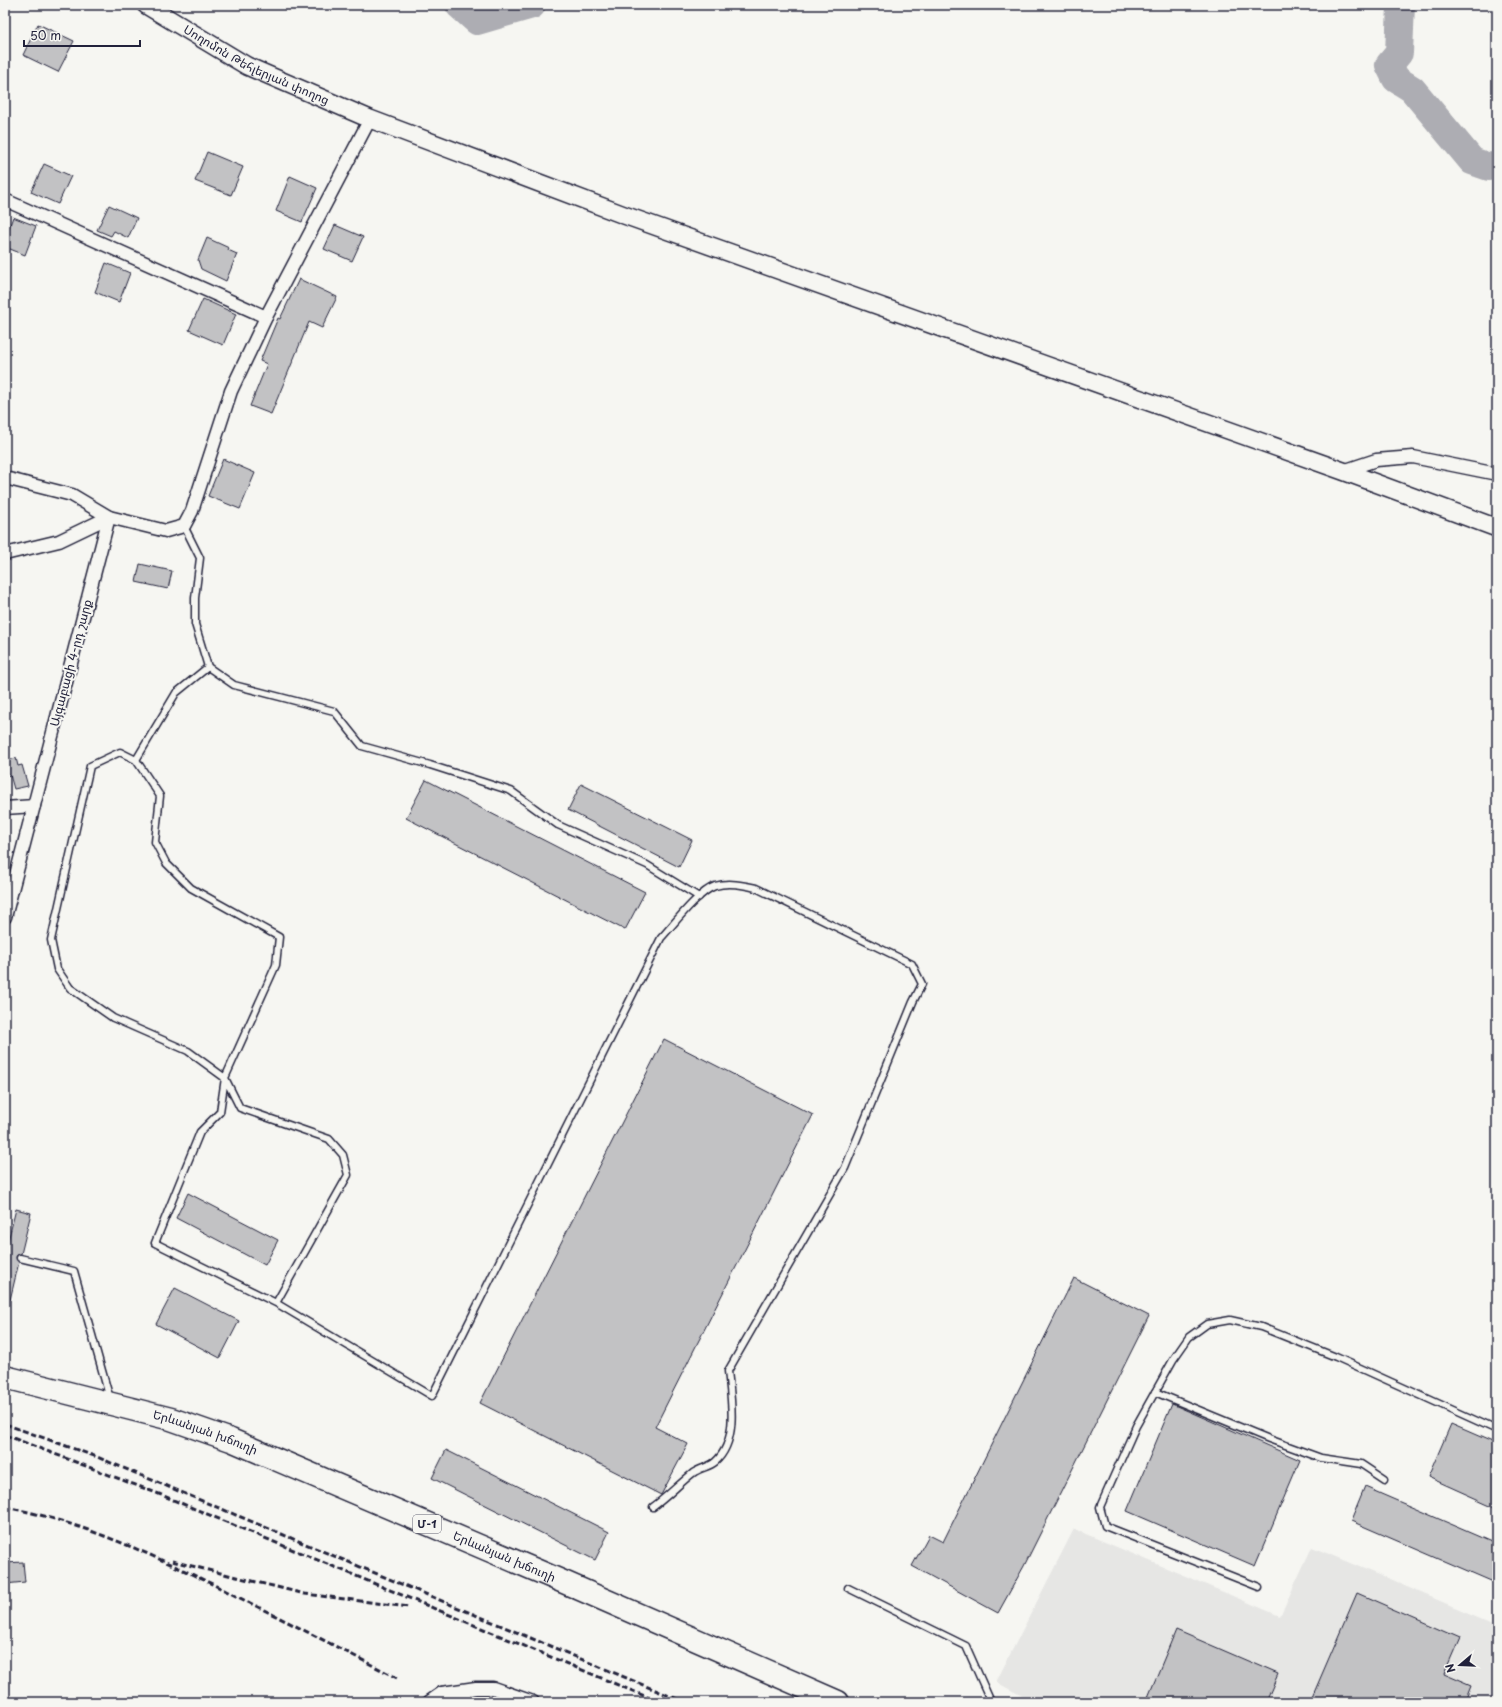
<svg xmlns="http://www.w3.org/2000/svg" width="1502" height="1707" font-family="'Playpen Sans','Noto Sans Armenian',sans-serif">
<rect width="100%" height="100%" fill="#f6f6f2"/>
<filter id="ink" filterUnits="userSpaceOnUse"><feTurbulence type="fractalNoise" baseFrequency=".025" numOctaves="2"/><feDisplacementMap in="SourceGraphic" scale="8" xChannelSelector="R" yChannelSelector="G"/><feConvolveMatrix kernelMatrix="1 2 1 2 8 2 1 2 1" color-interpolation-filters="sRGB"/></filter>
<g filter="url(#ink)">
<path fill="#e6e6e4" d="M1074 1529 1280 1616 1312 1547 1497 1625V1702H1033L996 1682Z"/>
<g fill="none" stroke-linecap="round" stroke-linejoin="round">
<g stroke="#adadb3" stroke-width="28">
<path d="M459 5 477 21 532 5"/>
<path d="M1401 5 1399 53 1389 65 1396 79 1412 89 1472 161 1489 167 1497 165"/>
</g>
</g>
<g fill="#c2c2c4" stroke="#22223b">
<path d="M38 24 74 41 58 72 23 55Z"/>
<path d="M207 152 243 167 231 195 195 181Z"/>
<path d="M44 164 71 176 58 204 31 192Z"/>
<path d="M290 176 317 188 302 222 276 211Z"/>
<path d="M109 205 137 218 128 238 114 231 111 236 97 230Z"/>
<path d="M13 217 36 226 25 255 5 247V238Z"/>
<path d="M335 225 363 237 352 261 324 249Z"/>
<path d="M207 238 229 248 228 250 237 254 226 281 201 269 198 260Z"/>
<path d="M106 263 130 273 119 302 95 292Z"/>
<path d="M299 279 337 297 322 328 309 322 271 414 250 406 267 364 260 361 278 318 280 319Z"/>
<path d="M203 299 236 314 223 345 189 330Z"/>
<path d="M223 459 255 473 240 509 208 496Z"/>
<path d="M140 564 172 571 168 589 136 582Z"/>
<path d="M16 758 18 766 22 765 28 786 14 789 10 775 5 776V761Z"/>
<path d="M426 780 645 892 625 930 406 818Z"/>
<path d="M581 784 692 840 679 867 568 810Z"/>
<path d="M664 1039 813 1115 655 1427 688 1444 661 1495 480 1403Z"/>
<path d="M188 1193 278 1240 265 1265 176 1218Z"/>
<path d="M16 1209 31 1213 21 1254 17 1255 16 1257 19 1262 10 1300H5V1253Z"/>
<path d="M1074 1278 1149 1316 1024 1566 998 1613 912 1566 929 1535 943 1542Z"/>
<path d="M175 1288 239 1321 220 1358 156 1324Z"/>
<path d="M1172 1404 1300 1460 1255 1566 1127 1511Z"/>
<path d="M1451 1424 1497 1444V1508L1428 1477Z"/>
<path d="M446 1450 609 1532 595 1560 432 1478Z"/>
<path d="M1365 1487 1497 1544V1584L1351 1521Z"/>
<path d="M23 1562 25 1582 5 1584V1563Z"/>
<path d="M1357 1593 1460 1638 1444 1675 1472 1687 1466 1702H1310Z"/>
<path d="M1176 1630 1278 1674 1266 1702H1146Z"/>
</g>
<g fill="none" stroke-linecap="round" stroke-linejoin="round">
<g stroke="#22223b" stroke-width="9">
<g id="lane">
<path d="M184 526 200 558 195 598V624L208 667"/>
<path d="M136 760 176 693 208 667 234 685 334 711 362 746 430 765 511 791 558 825 647 865 699 897"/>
<path d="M20 1258 74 1271 110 1399"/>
<path d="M276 1303 348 1175 343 1155 329 1139 240 1108 225 1078 188 1051 113 1018 70 988 57 969 51 940 90 766 120 752 136 760 160 796 155 842 166 863 191 888 279 937 276 965 225 1078 220 1112 200 1132 155 1243 276 1303 432 1396 661 938C674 924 698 892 715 886 729 882 743 885 756 888L912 964 922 984 913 1002 845 1168 728 1371C731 1399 739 1441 715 1462 709 1467 700 1468 693 1473 679 1484 667 1497 653 1507"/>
<path d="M1155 1392 1269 1439 1321 1458 1361 1464 1385 1480"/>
<path d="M1259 1587 1105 1526 1100 1507 1136 1426 1173 1360 1189 1337 1207 1324 1230 1320 1261 1327 1336 1357 1497 1430"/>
<path d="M848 1588 966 1646 991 1702"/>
</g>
</g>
<g stroke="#22223b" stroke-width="15">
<g id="street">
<path d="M5 200 266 317"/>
<path d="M1343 471 1376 460 1413 457 1497 474"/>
<path d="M5 478 72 495 109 517 5 917"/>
<path d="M5 554 59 541 109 517 166 531 184 526 192 511 231 391 266 317 370 119"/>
<path d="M5 808 34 806"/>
<path d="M442 1693 476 1688H493L533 1702"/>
<path d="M429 1702 442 1693 472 1702"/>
</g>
</g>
<g stroke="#22223b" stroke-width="20">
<g id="secondary">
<path id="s1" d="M146 5 247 66 370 119 624 215 1343 471 1497 528"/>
</g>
</g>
<g stroke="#22223b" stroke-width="25">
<g id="highway">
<path id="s2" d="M5 1377 171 1419 231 1440 566 1583 838 1702"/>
</g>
</g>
<use href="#lane" stroke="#f6f6f2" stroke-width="6"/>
<use href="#street" stroke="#f6f6f2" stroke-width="12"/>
<use href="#secondary" stroke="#f6f6f2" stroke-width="17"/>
<use href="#highway" stroke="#f6f6f2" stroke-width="22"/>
<g stroke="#22223b" stroke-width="3" stroke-dasharray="6 3" stroke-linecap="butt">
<path d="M5 1424 97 1457 684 1702"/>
<path d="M5 1435 159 1494 659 1702"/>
<path d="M5 1507C86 1522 171 1563 244 1600 296 1626 347 1652 399 1679"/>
<path d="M172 1561 305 1594 409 1607"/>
</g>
</g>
</g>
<g text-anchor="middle" stroke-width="4" stroke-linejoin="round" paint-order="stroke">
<rect fill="#f6f6f2" stroke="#626272" stroke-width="1" x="413" y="1515" width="28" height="18" rx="3"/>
<g font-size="11" font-weight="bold" fill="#22223b">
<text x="427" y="1528">Մ-1</text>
</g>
<g font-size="12" fill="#22223b" stroke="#f6f6f2">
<text dy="4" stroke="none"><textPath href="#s1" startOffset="126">Սողոմոն Թեհլերյան փողոց</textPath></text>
<text transform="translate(71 663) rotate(-75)" y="4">Այգաբացի 4-րդ շարք</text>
<text dy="4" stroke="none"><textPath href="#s2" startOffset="208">Երևանյան խճուղի</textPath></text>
<text dy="4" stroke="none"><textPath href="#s2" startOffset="532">Երևանյան խճուղի</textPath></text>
</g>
</g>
<rect width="1502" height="1707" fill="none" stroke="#f6f6f2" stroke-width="20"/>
<rect x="10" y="10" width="1482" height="1687" fill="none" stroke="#22223b" stroke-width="1.5" filter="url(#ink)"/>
<g transform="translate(1460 1665) rotate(251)" stroke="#f6f6f2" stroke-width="3" paint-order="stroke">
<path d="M0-3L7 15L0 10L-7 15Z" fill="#22223b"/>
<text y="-6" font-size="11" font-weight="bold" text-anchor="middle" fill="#22223b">N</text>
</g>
<path d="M24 40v6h116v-6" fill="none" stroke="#22223b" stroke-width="2"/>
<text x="30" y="40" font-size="12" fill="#22223b" stroke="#f6f6f2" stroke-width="3" paint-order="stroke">50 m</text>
</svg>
